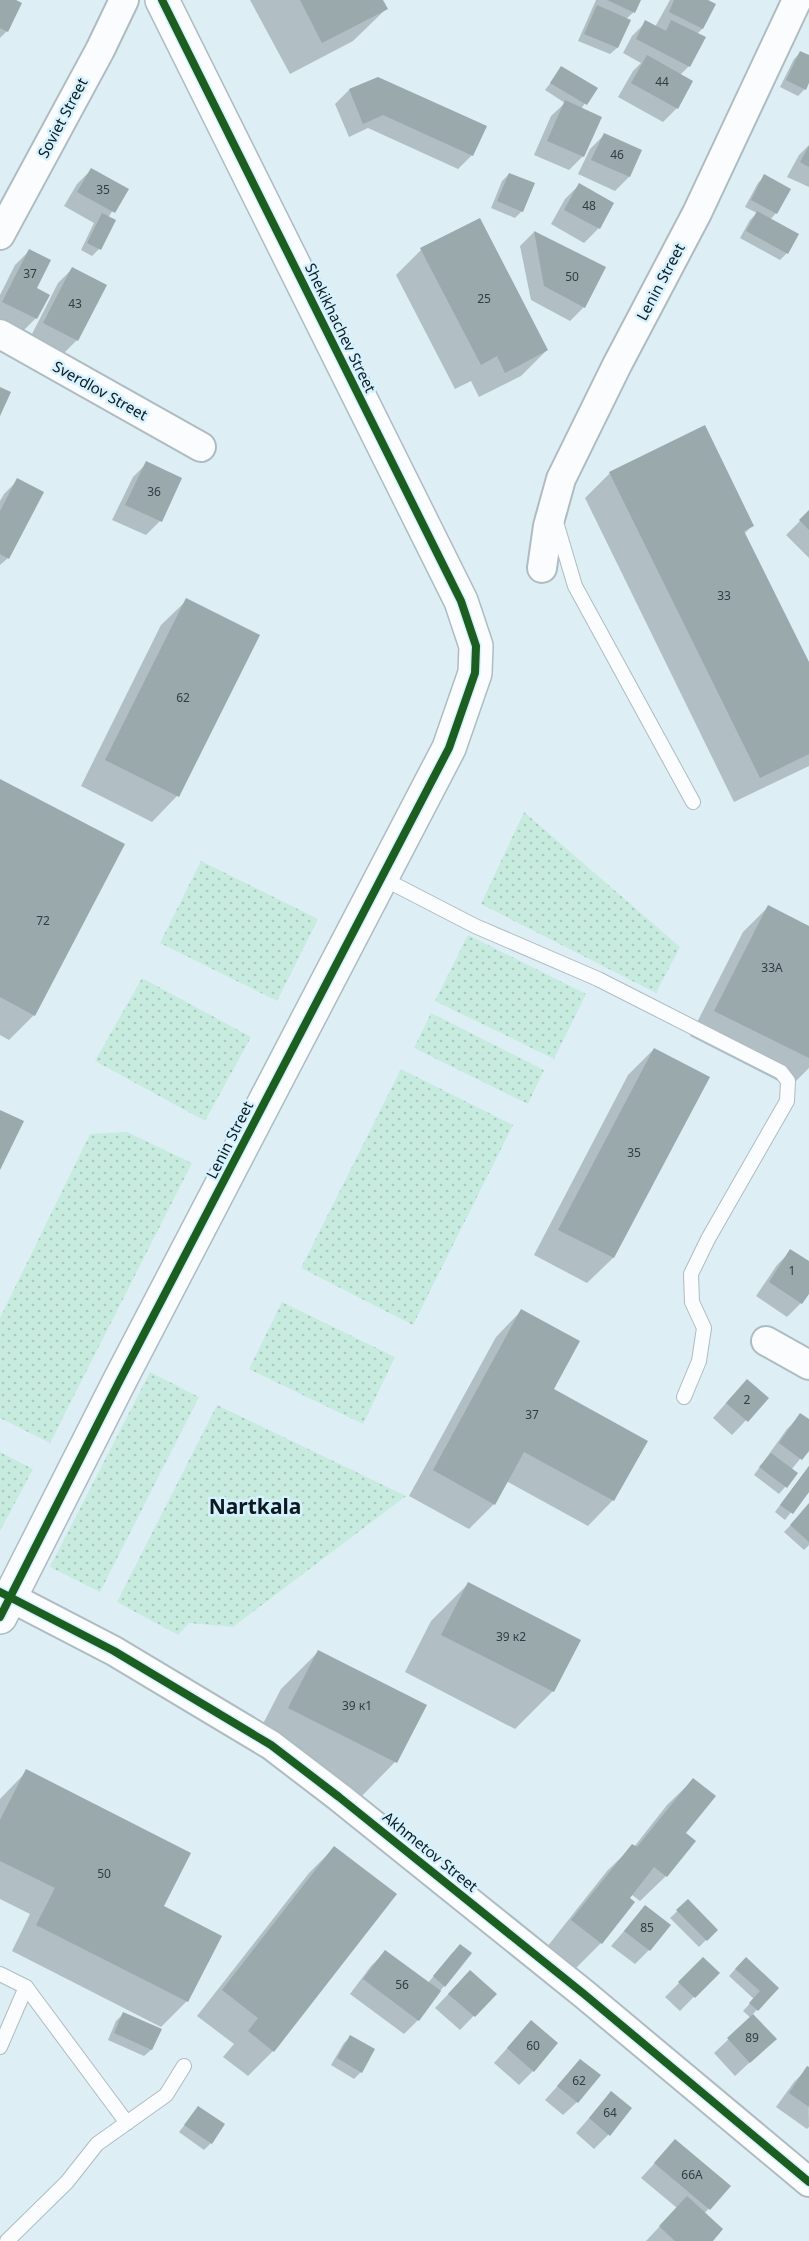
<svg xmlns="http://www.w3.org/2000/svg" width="809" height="2241" font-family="'Noto Sans',sans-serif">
<defs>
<pattern id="grass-dots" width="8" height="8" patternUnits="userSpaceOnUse" patternTransform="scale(1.5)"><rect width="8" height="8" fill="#c7ecdf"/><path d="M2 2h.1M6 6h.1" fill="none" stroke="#aacabf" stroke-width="1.8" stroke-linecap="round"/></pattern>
</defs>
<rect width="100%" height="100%" fill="#deeef5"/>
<g fill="url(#grass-dots)">
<path d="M524 812 680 947 656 993 481 904Z"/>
<path d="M201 861 318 919 277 1001 160 943Z"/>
<path d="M468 935 586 994 554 1059 435 1001Z"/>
<path d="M142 978 251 1037 205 1121 95 1061Z"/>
<path d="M431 1013 544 1070 528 1104 414 1048Z"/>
<path d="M401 1069 513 1125 413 1325 301 1268Z"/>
<path d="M127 1132 192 1163 50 1443 0 1418V1318L90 1134Z"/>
<path d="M282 1302 395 1357 363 1424 249 1369Z"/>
<path d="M150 1372 199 1397 100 1592 50 1567Z"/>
<path d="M217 1405 406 1496 233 1627 189 1623 178 1635 117 1602Z"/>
<path d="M0 1452 33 1469 0 1531Z"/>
</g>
<g fill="#0003">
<path d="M0 0H13L7 31 0 38Z"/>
<path d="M250 0H381L386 9 353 41 290 74Z"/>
<path d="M596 0H639L634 12 626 19 617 48 610 54 578 41Z"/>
<path d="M670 0H705L702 29 697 34 689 66 680 75 677 108 663 122 618 97 633 71 641 63 623 53 632 36 646 22 655 27Z"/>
<path d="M801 52 809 57V80L805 89 798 96 780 87 794 59Z"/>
<path d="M562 68 596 88 581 109 583 156 569 170 534 155 551 116 565 103 545 90Z"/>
<path d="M378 78 472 155 458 169 368 128 349 137 335 104 349 90Z"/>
<path d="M604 135 640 151 629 177 615 191 578 174 590 149Z"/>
<path d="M809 145V187L787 177 799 155Z"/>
<path d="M91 170 126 189 108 218 114 220 99 249 92 256 81 250 94 223 64 206 77 184Z"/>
<path d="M509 174 522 211 515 218 491 208 502 181Z"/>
<path d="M765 176 776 213 770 220 797 235 787 253 780 260 740 238 750 220 757 213 745 207 758 183Z"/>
<path d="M579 185 612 203 598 229 584 243 551 224 565 199Z"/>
<path d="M534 232 604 268 584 307 570 321 531 300 520 246Z"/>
<path d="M421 250 547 350 521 376 479 397 471 381 455 389 396 275Z"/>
<path d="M29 251 35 289 36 318 22 332 0 321V295L15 265Z"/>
<path d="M72 269 77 340 63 354 30 338 58 283Z"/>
<path d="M147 463 180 479 160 521 146 535 112 520 133 477Z"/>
<path d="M610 473 752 526 744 534 809 665V766L734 802 585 498Z"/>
<path d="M18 480 8 558 0 565V501L4 494Z"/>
<path d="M809 512V558L786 535Z"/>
<path d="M187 600 258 636 177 796 152 822 81 786 161 625Z"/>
<path d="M0 780 34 1015 9 1040 0 1035Z"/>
<path d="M768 907 809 927V1068L790 1087 690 1036 743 932Z"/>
<path d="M654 1049 708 1077 613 1258 587 1283 534 1255 628 1075Z"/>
<path d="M791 1251 809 1263V1291L801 1303 787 1317 756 1296 777 1265Z"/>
<path d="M521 1311 551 1390 613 1500 588 1526 506 1481 494 1504 469 1529 409 1496 496 1337Z"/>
<path d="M733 1395 767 1398 732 1435 713 1418Z"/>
<path d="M801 1415 809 1421V1448L791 1470 785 1487 779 1494 754 1475 787 1429Z"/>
<path d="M809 1466V1489L785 1520 775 1512Z"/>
<path d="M809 1506V1545L804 1550 784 1532Z"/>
<path d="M468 1584 553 1691 515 1729 405 1672 431 1621Z"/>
<path d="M318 1652 425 1706 395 1762 358 1800 252 1745 281 1689Z"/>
<path d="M27 1771 162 1906 187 2001 161 2027 12 1951 30 1914 0 1899V1799Z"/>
<path d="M693 1780 684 1833 694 1841 666 1876 640 1901 631 1894 628 1898 633 1903 601 1943 575 1969 547 1947 607 1871 633 1846 634 1847 667 1805Z"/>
<path d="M334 1848 273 2051 248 2076 223 2057 234 2044 197 2016 309 1873Z"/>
<path d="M688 1901 716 1930 699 1947 670 1918Z"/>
<path d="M645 1907 669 1925 649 1950 635 1964 611 1946Z"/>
<path d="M385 1952 428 1983 453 1952 444 1986 418 2020 404 2034 350 1994 371 1966Z"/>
<path d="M703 1959 717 1973 680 2011 665 1997Z"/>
<path d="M739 1965 777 1988 752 2015 761 2052 735 2076 714 2053 751 2018 743 2011 754 1999 729 1976Z"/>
<path d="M456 1986 495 1994 460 2030 435 2008Z"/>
<path d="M123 2014 160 2030 151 2050 144 2056 108 2040 116 2021Z"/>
<path d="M518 2036 533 2071 519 2085 494 2063Z"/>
<path d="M351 2037 361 2072 354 2079 331 2065 344 2043Z"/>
<path d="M580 2061 577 2102 563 2115 545 2100Z"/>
<path d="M808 2068 809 2127 807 2129 776 2107 794 2082Z"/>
<path d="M611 2093 608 2135 594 2149 576 2133Z"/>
<path d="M198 2108 211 2143 204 2150 179 2132Z"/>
<path d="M675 2141 728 2186 704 2214 711 2241H646L677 2208 641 2178Z"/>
</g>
<g fill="#9aa9ac">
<path d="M0 0H16L22 3 8 32 0 28Z"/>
<path d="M300 0H383L388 9 322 43Z"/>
<path d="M607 0H641L635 13Z"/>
<path d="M674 0H708L716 4 703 29 669 12Z"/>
<path d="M597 5 631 20 618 48 584 34Z"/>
<path d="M645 20 666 31 671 20 706 37 690 67 636 39Z"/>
<path d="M800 51 809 55V83L806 90 786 80Z"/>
<path d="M647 55 693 81 678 109 631 83Z"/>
<path d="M561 66 598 88 587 105 550 83Z"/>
<path d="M378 77 487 126 473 156 383 115 363 124 349 89Z"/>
<path d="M565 100 602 117 584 157 547 141Z"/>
<path d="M604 133 642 150 630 177 591 160Z"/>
<path d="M809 146V167L800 162Z"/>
<path d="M91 168 129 189 115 213 77 192Z"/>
<path d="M509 173 535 183 523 212 497 201Z"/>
<path d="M764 174 791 189 777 214 751 200Z"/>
<path d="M579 183 614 203 600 229 564 210Z"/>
<path d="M757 211 799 234 788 254 746 231Z"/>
<path d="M102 213 116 220 101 250 87 243Z"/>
<path d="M480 218 548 350 505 373 497 356 481 365 420 248Z"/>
<path d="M534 231 606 267 585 308 544 286Z"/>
<path d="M29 249 51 260 37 288 50 295 37 319 2 302Z"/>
<path d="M72 267 107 285 78 341 43 323Z"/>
<path d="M0 387 11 392 0 416Z"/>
<path d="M705 425 754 526 744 531 809 662V754L760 778 609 472Z"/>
<path d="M146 461 182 478 162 522 125 505Z"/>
<path d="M17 478 44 492 9 559 0 554V511Z"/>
<path d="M809 510V530L799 520Z"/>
<path d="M186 598 260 635 179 797 105 760Z"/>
<path d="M0 779 125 844 35 1016 0 997Z"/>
<path d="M768 905 809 926V1058L714 1011Z"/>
<path d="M654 1048 710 1077 614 1258 558 1230Z"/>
<path d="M0 1110 24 1121 0 1170Z"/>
<path d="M790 1249 809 1261V1294L802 1304 769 1282Z"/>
<path d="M521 1309 580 1341 554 1389 648 1441 614 1501 524 1452 495 1505 433 1470Z"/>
<path d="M747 1379 769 1398 748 1422 726 1403Z"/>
<path d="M800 1413 809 1419V1451L802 1460 779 1443Z"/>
<path d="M771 1453 798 1473 787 1488 759 1467Z"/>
<path d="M809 1466V1492L793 1514 780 1505Z"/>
<path d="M809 1503V1542L790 1525Z"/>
<path d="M468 1582 581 1640 554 1692 441 1635Z"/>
<path d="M318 1650 427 1705 397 1763 288 1708Z"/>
<path d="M26 1769 191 1853 164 1906 222 1936 188 2002 36 1925 55 1888 0 1861V1820Z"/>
<path d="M693 1778 716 1796 686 1833 696 1841 667 1877 654 1867 630 1898 635 1902 602 1944 571 1920 632 1844 637 1847Z"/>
<path d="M334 1846 397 1894 274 2052 248 2031 258 2018 222 1990Z"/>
<path d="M688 1899 718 1930 707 1941 676 1910Z"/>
<path d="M645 1905 671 1925 650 1951 624 1931Z"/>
<path d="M460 1944 472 1953 445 1987 433 1976Z"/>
<path d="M385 1950 441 1991 419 2021 363 1979Z"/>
<path d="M703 1957 720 1973 695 1998 678 1982Z"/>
<path d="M746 1957 779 1988 758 2011 749 2003 760 1991 735 1969Z"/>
<path d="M470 1970 497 1994 475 2017 448 1994Z"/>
<path d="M123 2012 162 2029 152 2050 114 2033Z"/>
<path d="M753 2014 777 2039 750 2063 727 2038Z"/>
<path d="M531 2020 558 2043 534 2072 507 2048Z"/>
<path d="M350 2035 375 2049 362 2073 337 2058Z"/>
<path d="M580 2059 601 2075 578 2103 557 2086Z"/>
<path d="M807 2066 809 2067V2107L789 2093Z"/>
<path d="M611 2091 632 2108 610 2136 589 2118Z"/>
<path d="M198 2106 225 2124 212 2144 184 2125Z"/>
<path d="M675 2139 731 2186 710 2210 654 2163Z"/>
<path d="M687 2196 723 2229 713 2241H675L659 2226Z"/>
</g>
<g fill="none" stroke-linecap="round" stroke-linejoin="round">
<g stroke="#aebcc2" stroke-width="16">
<g id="lane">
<path d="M556 522 575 586 693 802"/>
<path d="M382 878 475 926 598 979 781 1072 788 1081 787 1101 708 1239 691 1274 692 1302 704 1328 699 1361 684 1397"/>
<path d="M0 1974 26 1987 127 2123"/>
<path d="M0 2047 26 1987"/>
<path d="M7 2241 67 2182 97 2144 166 2095 184 2066"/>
</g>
</g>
<g stroke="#aebcc2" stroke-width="32">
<g id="street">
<path d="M0 235 100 50 124 0"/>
<path d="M0 334 201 447"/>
<path d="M542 568 548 526 561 479 617 365 697 213 797 0"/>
<path d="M766 1341 809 1365"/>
<path d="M10 1597 114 1651 271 1745 339 1797 584 1994 809 2182"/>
</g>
</g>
<g stroke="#aebcc2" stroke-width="36">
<path id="secondary" d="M0 1617 119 1382 449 748 475 673 476 646 461 601 162 0"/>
</g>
<use href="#lane" stroke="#fafcfe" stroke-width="14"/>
<use href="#street" stroke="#fafcfe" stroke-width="28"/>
<use href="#secondary" stroke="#fafcfe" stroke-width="33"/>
<g stroke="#d5f2fe" stroke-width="11">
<g id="cycleway">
<path d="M0 1592 114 1651 271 1745 339 1797 584 1994 809 2182"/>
<path d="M0 1617 119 1382 449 748 475 673 476 646 461 601 162 0"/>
</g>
</g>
<use href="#cycleway" stroke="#1b5e20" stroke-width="8"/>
</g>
<g text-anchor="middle" stroke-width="5" stroke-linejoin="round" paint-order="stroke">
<g font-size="12" fill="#303e43">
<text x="662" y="86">44</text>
<text x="617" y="159">46</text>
<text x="103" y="194">35</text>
<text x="589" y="210">48</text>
<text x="30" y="278">37</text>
<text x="572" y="281">50</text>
<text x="484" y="303">25</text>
<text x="75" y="308">43</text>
<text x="154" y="496">36</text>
<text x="724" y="600">33</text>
<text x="183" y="702">62</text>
<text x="43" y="925">72</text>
<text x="772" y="972">33А</text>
<text x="634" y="1157">35</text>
<text x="792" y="1275">1</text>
<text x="747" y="1404">2</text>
<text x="532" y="1419">37</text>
<text x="511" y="1641">39 к2</text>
<text x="357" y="1710">39 к1</text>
<text x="104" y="1878">50</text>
<text x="647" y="1932">85</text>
<text x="402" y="1989">56</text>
<text x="752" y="2042">89</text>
<text x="533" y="2050">60</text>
<text x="579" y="2085">62</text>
<text x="610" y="2117">64</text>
<text x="692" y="2179">66А</text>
</g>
<g font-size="15" fill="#0d1b20" stroke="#d5f2fe">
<text transform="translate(63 118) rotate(-62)" y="5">Soviet Street</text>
<text transform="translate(661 282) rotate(-62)" y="5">Lenin Street</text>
<text transform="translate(340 328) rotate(64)" y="5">Shekikhachev Street</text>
<text transform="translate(100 391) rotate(29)" y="5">Sverdlov Street</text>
<text transform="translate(230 1140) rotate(-63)" y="5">Lenin Street</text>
<text transform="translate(430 1852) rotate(39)" y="5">Akhmetov Street</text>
</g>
<g font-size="21" font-weight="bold" fill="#0d1b20" stroke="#d5f2fe">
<text x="255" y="1514">Nartkala</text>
</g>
</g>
</svg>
